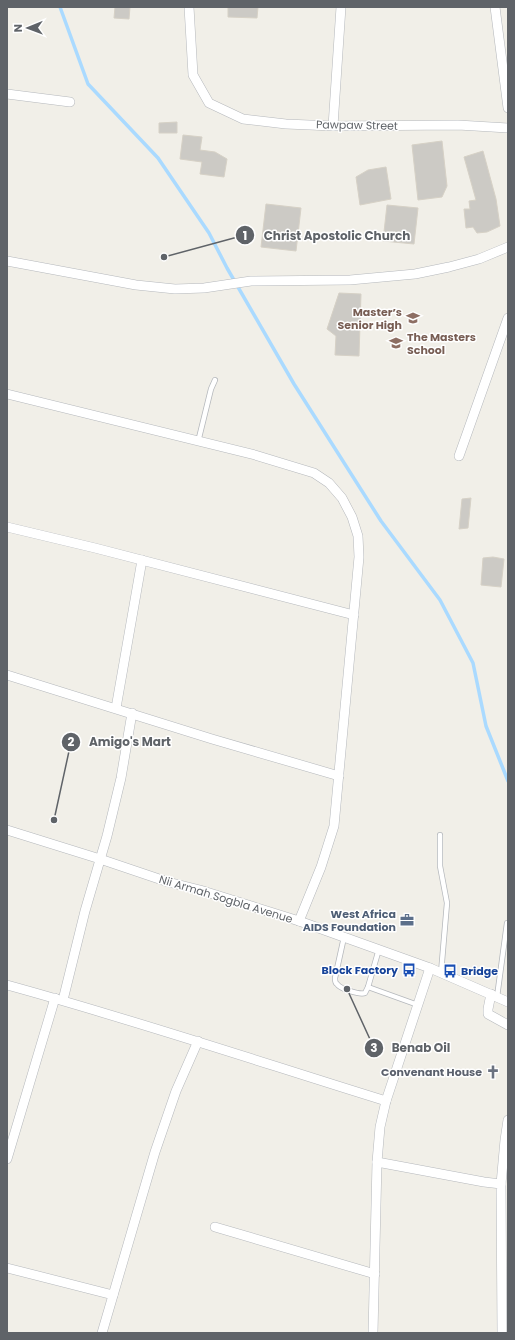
<svg xmlns="http://www.w3.org/2000/svg" width="515" height="1340" font-family="Poppins,sans-serif">
<rect width="100%" height="100%" fill="#f1efe8"/>
<g fill="none" stroke-linecap="round" stroke-linejoin="round">
<path stroke="#aadaff" stroke-width="3.5" d="M60 7 88 84 158 158 209 233 227 268 294 384 381 521 440 600 473 663 486 726 508 781"/>
</g>
<g fill="#cccac5" stroke="#d6d1c6">
<path d="M115 7H130L129 19 114 18Z"/>
<path d="M228 7H258L257 18 228 17Z"/>
<path d="M177 122V133H159V123Z"/>
<path d="M183 135 202 137 200 150 215 152 227 159 224 177 200 174 202 162 180 159Z"/>
<path d="M442 141 447 186 442 197 418 200 412 145Z"/>
<path d="M483 151 496 199 500 226 487 232 477 233 473 227 466 228 464 209H470L469 201 476 200 464 157Z"/>
<path d="M386 167 391 199 360 205 356 177 368 170Z"/>
<path d="M266 204 301 208 296 251 261 247Z"/>
<path d="M387 205 418 208 414 244 383 241Z"/>
<path d="M339 293 361 294 359 356 335 355 336 336 327 329Z"/>
<path d="M471 498 468 528 459 529 462 499Z"/>
<path d="M493 557 504 559 501 587 481 585 483 558Z"/>
</g>
<g fill="none" stroke-linecap="round" stroke-linejoin="round">
<g stroke="#b5b8bc" stroke-width="6">
<g id="lane">
<path d="M198 442 211 389 215 380"/>
<path d="M440 835V866L447 903 441 973"/>
<path d="M344 937 335 978C335 981 335 983 337 984 340 989 360 995 365 993L368 987 379 949"/>
<path d="M368 987 418 1005"/>
<path d="M497 997 507 923"/>
</g>
</g>
<g stroke="#b5b8bc" stroke-width="10">
<g id="street">
<path d="M189 7 193 75 209 103 243 119 286 124 333 126 458 125 508 128"/>
<path d="M495 7 508 108"/>
<path d="M7 94 70 102"/>
<path d="M333 126 341 7"/>
<path d="M7 261 136 285 175 289 204 288 251 281 350 280 415 274 449 267 479 259 508 247"/>
<path d="M7 394 255 455 314 473 329 483 342 498 352 517 358 536 359 557 334 826 321 867 299 921"/>
<path d="M459 456 508 318"/>
<path d="M7 527 95 548 354 615"/>
<path d="M7 675 212 739 339 776"/>
<path d="M116 708 142 560"/>
<path d="M7 830 100 859 168 882 200 890 299 921 430 968 508 1002"/>
<path d="M7 985C135 1020 260 1062 386 1101"/>
<path d="M491 994 488 1009V1014L508 1025"/>
<path d="M63 1000 85 911 107 836 121 778 132 713"/>
<path d="M7 1159 55 998"/>
<path d="M377 1162 484 1182 501 1184 502 1333"/>
<path d="M501 1184 505 1140 508 1120"/>
<path d="M215 1227 375 1274"/>
<path d="M7 1268 113 1295"/>
<path d="M102 1333 155 1152 176 1091 198 1041"/>
<path d="M373 1333 377 1162 380 1127 386 1101 430 968"/>
</g>
</g>
<use href="#lane" stroke="#fff" stroke-width="4.5"/>
<use href="#street" stroke="#fff" stroke-width="9"/>
</g>
<defs>
<g id="school-bare" transform="scale(1.08)"><path d="M0-5L7-2L0 1L-7-2ZM-4 1L0 2.5L4 1V4Q0 6-4 4Z" fill="#8d6e63" stroke="#fff" stroke-width="2.5" paint-order="stroke"/></g>
<g id="office-bare" transform="scale(1.08)"><path d="M-6-3h4V-5.5h4V-3h4V5H-6ZM-1-4.5V-3h2v-1.5ZM-6 0V1H6V0Z" fill="#5c6f8a" stroke="#fff" stroke-width="2.5" paint-order="stroke"/></g>
<g id="bus-bare" transform="scale(1.08)"><path d="M-5-6H5V4H4V6H2V4H-2V6H-4V4H-5ZM-3.5-4V0h7V-4ZM-3.5 1.2v1.5H-2V1.2ZM2 1.2v1.5H3.5V1.2Z" fill="#1a4fb4" stroke="#fff" stroke-width="2.5" paint-order="stroke"/></g>
<g id="church-bare" transform="scale(1.08)"><path d="M-1.2-6h2.4v3.5h3.3v2.4h-3.3V6h-2.4V-.1h-3.3v-2.4h3.3Z" fill="#6b7280" stroke="#fff" stroke-width="2.5" paint-order="stroke"/></g>
</defs>
<g fill-rule="evenodd">
<use href="#school-bare" x="413" y="318"/>
<use href="#school-bare" x="396" y="343"/>
<use href="#office-bare" x="407" y="920"/>
<use href="#bus-bare" x="409" y="970"/>
<use href="#bus-bare" x="450" y="971"/>
<use href="#church-bare" x="493" y="1072"/>
</g>
<g text-anchor="middle" stroke-width="3" stroke-linejoin="round" paint-order="stroke">
<g font-size="11" fill="#5f6368" stroke="#fff">
<text transform="translate(357 125) rotate(1)" y="4">Pawpaw Street</text>
<text transform="translate(226 899) rotate(17)" y="4">Nii Armah Sogbla Avenue</text>
</g>
<g font-size="11" font-weight="bold" fill="#785e54" stroke="#fff" text-anchor="end">
<text x="402" y="316">Master’s<tspan x="402" dy="13">Senior High</tspan></text>
<text x="407" y="341" text-anchor="start">The Masters<tspan x="407" dy="13">School</tspan></text>
</g>
<g font-size="11" font-weight="bold" fill="#4e5e75" stroke="#fff" text-anchor="end">
<text x="396" y="918">West Africa<tspan x="396" dy="13">AIDS Foundation</tspan></text>
</g>
<g font-size="11" font-weight="bold" fill="#164399" stroke="#fff" text-anchor="end">
<text x="398" y="974">Block Factory</text>
<text x="461" y="975" text-anchor="start">Bridge</text>
</g>
<g font-size="11" font-weight="bold" fill="#5b616d" stroke="#fff" text-anchor="end">
<text x="482" y="1076">Convenant House</text>
</g>
</g>
<path fill="none" stroke="#5f6368" stroke-width="1.5" d="M164 257L245 235M54 820L71 742M347 989L374 1048"/>
<g fill="#5f6368" stroke="#fff" stroke-width="1.5">
<circle cx="164" cy="257" r="4"/>
<circle cx="54" cy="820" r="4"/>
<circle cx="347" cy="989" r="4"/>
<circle cx="245" cy="235" r="10"/>
<circle cx="71" cy="742" r="10"/>
<circle cx="374" cy="1048" r="10"/>
</g>
<g font-size="12" text-anchor="middle" font-weight="bold" fill="#fff">
<text x="245" y="240">1</text>
<text x="71" y="746">2</text>
<text x="374" y="1052">3</text>
</g>
<g font-size="12" text-anchor="middle" font-weight="bold" fill="#5f6368" stroke="#fff" stroke-width="3" stroke-linejoin="round" paint-order="stroke">
<text x="337" y="240">Christ Apostolic Church</text>
<text x="130" y="746">Amigo's Mart</text>
<text x="421" y="1052">Benab Oil</text>
</g>
<rect width="515" height="1340" fill="none" stroke="#5f6368" stroke-width="16"/>
<g transform="translate(28 28) rotate(269)" stroke="#ffffff" stroke-width="3" paint-order="stroke">
<path d="M0-3L7 15L0 10L-7 15Z" fill="#5f6368"/>
<text y="-6" font-size="11" font-weight="bold" text-anchor="middle" fill="#5f6368">N</text>
</g>
</svg>
